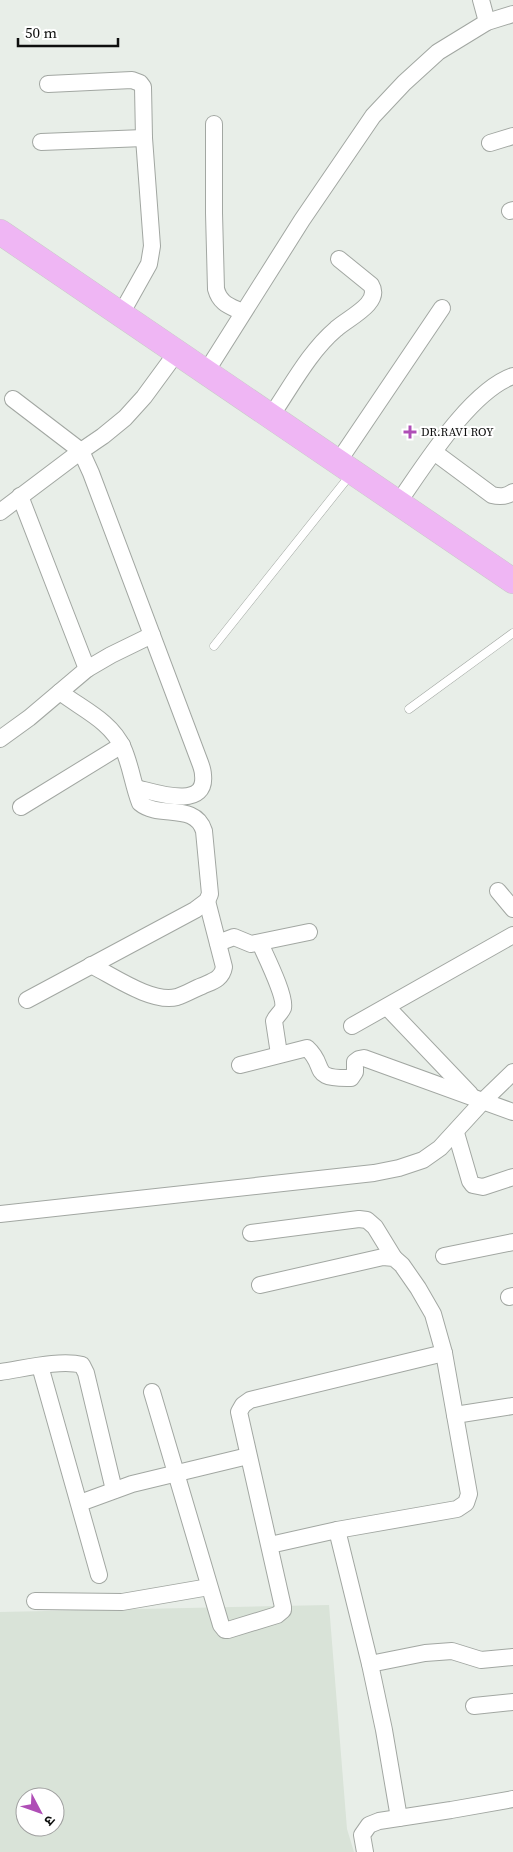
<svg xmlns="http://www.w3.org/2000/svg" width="513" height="1852" font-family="'Source Serif 4','Noto Sans Devanagari',serif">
<rect width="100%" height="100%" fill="#e8eee8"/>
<path fill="#d9e3d8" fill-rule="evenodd" d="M329 1605 347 1829 354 1852H0V1612ZM25 1797H55V1827H25Z"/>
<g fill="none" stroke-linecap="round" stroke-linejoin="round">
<g stroke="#a2a7a2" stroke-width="9">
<g id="lane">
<path d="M214 646 351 474"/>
<path d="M409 709 513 633"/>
</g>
</g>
<g stroke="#a2a7a2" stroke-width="18">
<g id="street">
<path d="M481 0 487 22"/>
<path d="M48 84 132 80 140 83 143 87 144 138 152 246 149 264 121 314"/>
<path d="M214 124V213L216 289C220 304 230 306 242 312"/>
<path d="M41 142 144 138"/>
<path d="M490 143 513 136"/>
<path d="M510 211 513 210"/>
<path d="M206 372 302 220 373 116 404 83 438 52 487 22 513 14"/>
<path d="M13 399 81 451 91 473 199 760C201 765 203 770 203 775 207 811 154 792 136 788"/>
<path d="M271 416C291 387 309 352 336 329 348 318 382 303 371 285L339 259"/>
<path d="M434 452 492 495C500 497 506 497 513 492"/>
<path d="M338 462 442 308"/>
<path d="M20 496 87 669"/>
<path d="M398 503C424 466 470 391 513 376"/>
<path d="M0 512 81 451 103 436 125 418 144 397 177 352"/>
<path d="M0 739 29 718 87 669 111 655 152 635"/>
<path d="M21 807 122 745"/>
<path d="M498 891 513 909"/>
<path d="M218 943 234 937 251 944 309 932"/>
<path d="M260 943C265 955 286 996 283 1008 281 1013 276 1016 274 1021L279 1054"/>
<path d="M91 965C113 976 153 1004 177 997 186 994 194 989 202 986 213 981 222 979 224 967L207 901"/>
<path d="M27 1000 195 910 207 901 210 894 204 831C195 802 159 819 140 803 133 785 131 766 123 748 111 721 82 709 60 692"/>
<path d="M387 1007 470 1094"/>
<path d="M352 1026 513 935"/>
<path d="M240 1065 307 1048C328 1067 308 1079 351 1078L355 1072V1062L359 1059 364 1058 513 1112"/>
<path d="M456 1133 470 1181 473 1185 483 1187 513 1177"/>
<path d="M0 1214 374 1173 399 1168 423 1160 440 1148 484 1100 513 1072"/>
<path d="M251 1233 359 1219 367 1220 375 1227 394 1258"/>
<path d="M444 1256 513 1242"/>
<path d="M260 1285 383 1257 394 1258 402 1265 418 1288 433 1314 444 1353 469 1494 466 1503 457 1509 337 1530 270 1545"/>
<path d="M509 1297 513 1296"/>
<path d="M40 1366 99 1575"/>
<path d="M0 1372C22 1369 61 1359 82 1365L86 1373 114 1490"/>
<path d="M152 1392 221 1625 225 1630H228L277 1615 283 1610V1607L239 1412 243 1405 250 1400 444 1353"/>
<path d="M455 1415 513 1406"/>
<path d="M80 1503 132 1484 248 1456"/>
<path d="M337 1530 370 1664 384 1730 399 1818"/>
<path d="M35 1601 122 1602 209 1587"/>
<path d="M370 1664 425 1653 452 1651 481 1660 513 1657"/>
<path d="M474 1706 513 1702"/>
<path d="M365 1852 362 1835 369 1825 379 1821 451 1810 513 1799"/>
</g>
</g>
<g stroke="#cacaca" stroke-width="26">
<path id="primary" d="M0 232 513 581"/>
</g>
<use href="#lane" stroke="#fff" stroke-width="8"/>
<use href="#street" stroke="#fff" stroke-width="16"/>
<use href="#primary" stroke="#efb6f4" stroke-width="25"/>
</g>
<path fill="#af4eb6" stroke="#fff" stroke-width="2" d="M407.5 424.5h5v5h5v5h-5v5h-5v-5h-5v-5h5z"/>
<g text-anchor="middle" stroke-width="4" stroke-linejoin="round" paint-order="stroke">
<g font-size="12" fill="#0e0f0e" stroke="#fff" text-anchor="start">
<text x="421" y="436">DR.RAVI ROY</text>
</g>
</g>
<g transform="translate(40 1812) rotate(131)"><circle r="24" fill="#ffffff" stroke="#9f9f9f"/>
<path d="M0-4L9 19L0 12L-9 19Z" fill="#af4eb6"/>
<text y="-8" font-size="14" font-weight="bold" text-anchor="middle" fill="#0e0f0e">उ</text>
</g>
<path d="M18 38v8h100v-8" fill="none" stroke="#0e0f0e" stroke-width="2.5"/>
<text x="25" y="38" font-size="15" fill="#0e0f0e" stroke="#ffffff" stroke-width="4" paint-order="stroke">50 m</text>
</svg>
